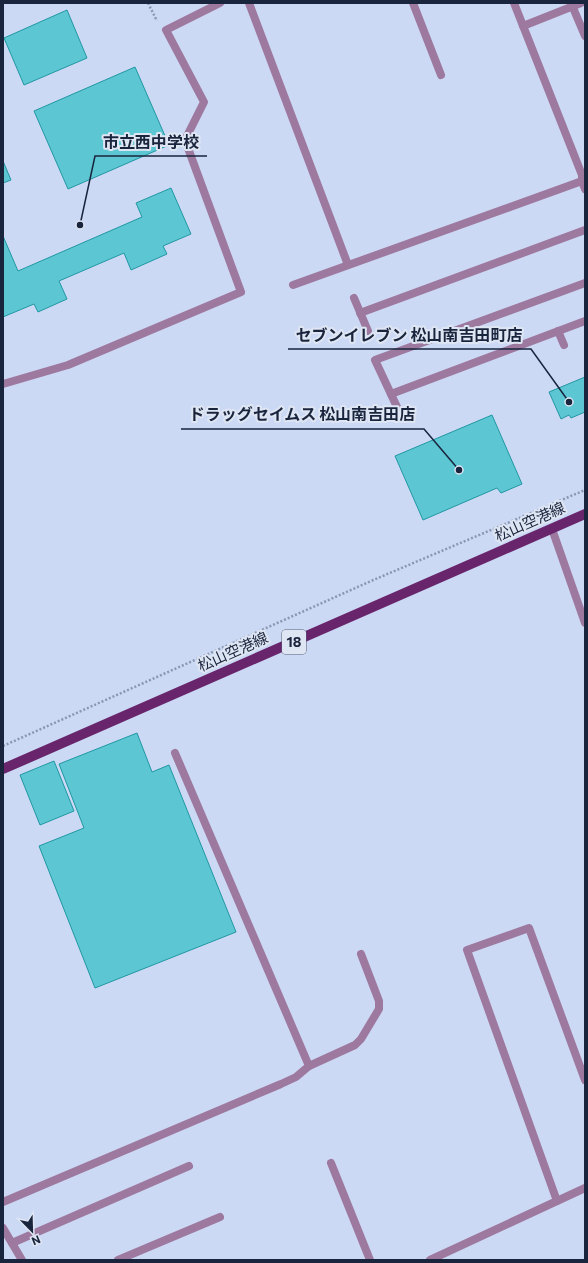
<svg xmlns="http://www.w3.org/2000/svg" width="588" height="1263" font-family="Commissioner,'Noto Sans JP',sans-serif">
<rect width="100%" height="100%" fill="#ccd9f4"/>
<g fill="#5cc6d3" stroke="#2097a3">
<path d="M67 10 87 58 24 85 4 38Z"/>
<path d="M135 67 169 145 68 189 34 111Z"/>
<path d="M3 161 11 180 3 183Z"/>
<path d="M171 188 191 234 163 246 167 254 131 270 124 253 59 281 67 299 38 312 34 304 3 317V236L18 271 142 217 136 203Z"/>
<path d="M585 377V412L571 418 569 415 561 419 549 392Z"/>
<path d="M492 415 522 484 501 493 497 488 423 520 395 456Z"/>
<path d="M137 733 152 772 169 765 236 932 95 988 39 846 84 828 59 764Z"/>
<path d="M54 761 74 811 40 825 20 775Z"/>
</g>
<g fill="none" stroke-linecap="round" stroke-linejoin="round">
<g stroke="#8a97b1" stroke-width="2.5" stroke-dasharray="2 2" stroke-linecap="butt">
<path d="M148 3 157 21"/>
<path d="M3 746 371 581 585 490"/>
</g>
<g stroke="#9e799f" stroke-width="8">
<path d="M249 3 348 265"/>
<path d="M413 3 441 75"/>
<path d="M514 3 582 175V181L585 189"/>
<path d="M571 3 585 36"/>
<path d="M523 26 581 3"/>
<path d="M293 285 582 181"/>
<path d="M354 298 368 331"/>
<path d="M360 313 585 230"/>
<path d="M558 331 564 345"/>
<path d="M3 384 68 365 241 292 185 140 204 102 166 30 220 3"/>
<path d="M391 394 585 321"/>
<path d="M397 407 375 360 585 283"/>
<path d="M552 529 585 623"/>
<path d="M175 753 309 1066"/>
<path d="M331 1163 370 1260"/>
<path d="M557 1201 467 950 529 928 585 1080"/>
<path d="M3 1202 281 1084 296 1077 309 1066 355 1045 361 1039 379 1009V1001L361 954"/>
<path d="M3 1228 22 1260"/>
<path d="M12 1243 189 1166"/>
<path d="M118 1260 220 1217"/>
<path d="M430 1260 585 1188"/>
</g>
<path stroke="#68256c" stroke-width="10" d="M3 769 585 514"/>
</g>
<g text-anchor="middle" stroke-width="4" stroke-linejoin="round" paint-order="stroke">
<rect fill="#dfe6f3" stroke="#545e74" stroke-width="1" x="282" y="630" width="24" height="24" rx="3"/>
<g font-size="14" font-weight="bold" fill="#19243d">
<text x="294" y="647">18</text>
</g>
<g font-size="15" fill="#19243d" stroke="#dfe6f3">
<text transform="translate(530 522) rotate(-24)" y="5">松山空港線</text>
<text transform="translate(233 652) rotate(-24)" y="5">松山空港線</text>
</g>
</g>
<path fill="none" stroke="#19243d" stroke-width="1.5" d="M80 225L95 156H207M569 402L531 349H288M459 470L424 429H181"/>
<g fill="#19243d" stroke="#dfe6f3" stroke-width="1.5">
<circle cx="80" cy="225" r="4"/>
<circle cx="569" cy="402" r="4"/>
<circle cx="459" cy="470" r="4"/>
</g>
<g font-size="16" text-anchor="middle" font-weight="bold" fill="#19243d" stroke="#dfe6f3" stroke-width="4" stroke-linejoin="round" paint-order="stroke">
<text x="151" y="148">市立西中学校</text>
<text x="409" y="341">セブンイレブン 松山南吉田町店</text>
<text x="302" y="420">ドラッグセイムス 松山南吉田店</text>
</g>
<rect width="588" height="1263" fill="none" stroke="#19243d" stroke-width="8"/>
<g transform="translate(32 1231) rotate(157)" stroke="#dfe6f3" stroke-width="3" paint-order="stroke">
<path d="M0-3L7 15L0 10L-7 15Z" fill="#19243d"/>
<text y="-6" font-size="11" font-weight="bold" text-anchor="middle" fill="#19243d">N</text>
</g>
</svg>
